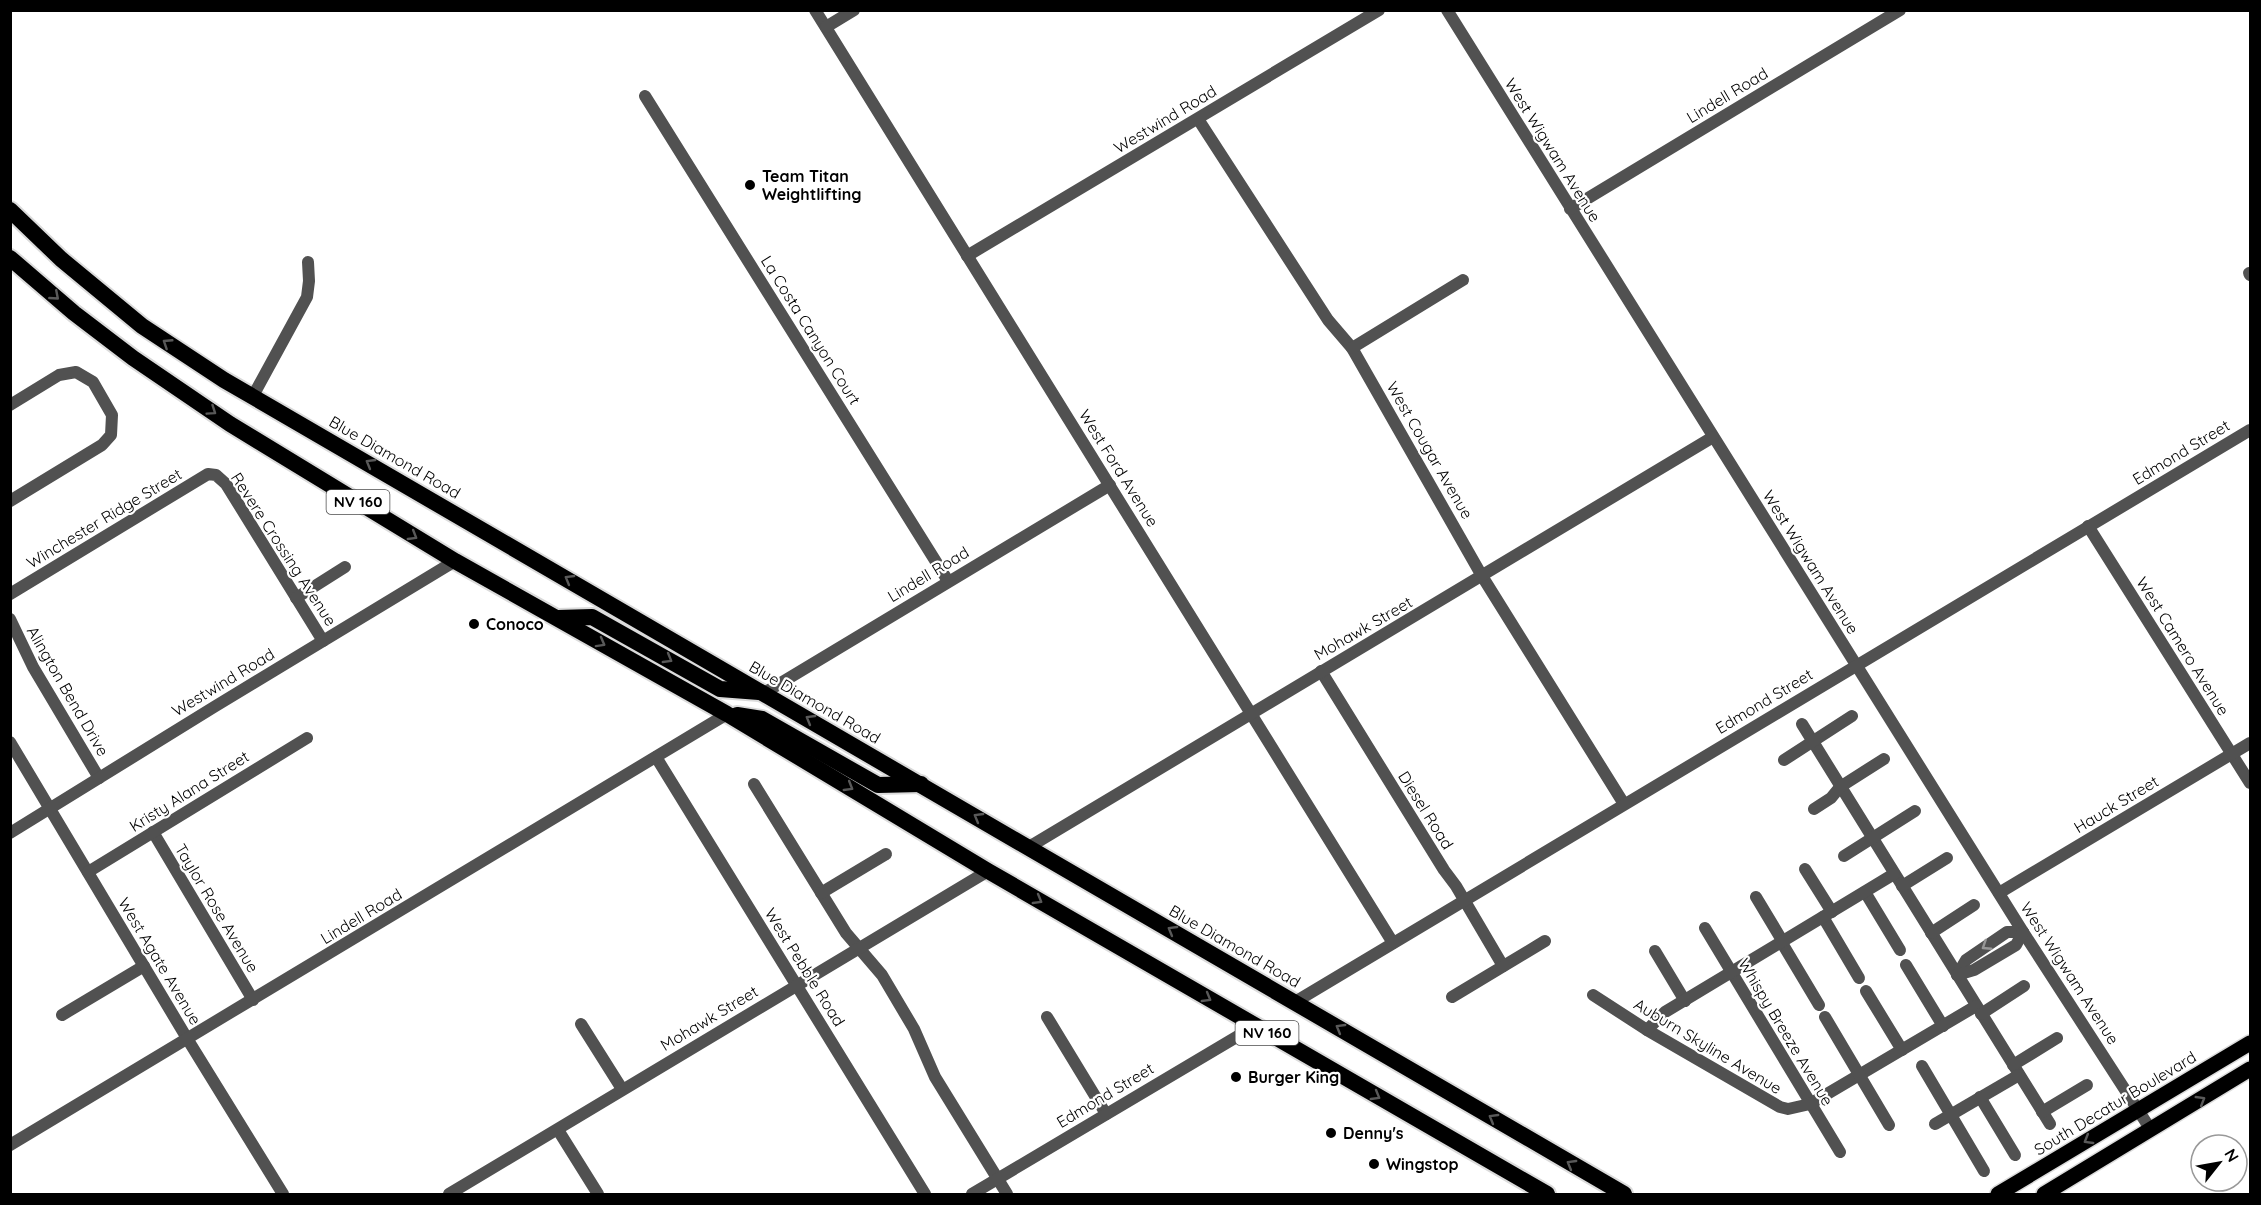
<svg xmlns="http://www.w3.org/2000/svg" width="2261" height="1205" font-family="Quicksand,sans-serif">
<rect width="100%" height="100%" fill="#fff"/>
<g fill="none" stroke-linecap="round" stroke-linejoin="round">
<g stroke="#dbdbdb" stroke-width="18">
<g id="major">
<path d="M1998 1194 2250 1043"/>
<path d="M2044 1194 2250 1069"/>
</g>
</g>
<g stroke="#dbdbdb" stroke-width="20">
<g id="highway">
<path d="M10 210 61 259 142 326 224 380 1624 1194"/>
<path d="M10 258 74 313 133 358 230 424 455 561 727 714 988 871 1547 1194"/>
<path d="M558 618 592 617 720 689 759 692"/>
<path d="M737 715 762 719 878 785 921 784"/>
</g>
</g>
<g stroke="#515151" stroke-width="12">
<path d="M815 10 1393 943"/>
<path d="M1447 10 2023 932 2151 1130"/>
<path d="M826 27 854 10"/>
<path d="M645 96 948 581"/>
<path d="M1198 119 1328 320 1352 348 1482 576 1624 804"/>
<path d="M1570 209 1900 10"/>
<path d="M967 256 1379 10"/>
<path d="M2249 273 2250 275"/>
<path d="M1352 348 1463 280"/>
<path d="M253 396 307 297 309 281 308 262"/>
<path d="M10 405 59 375 76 372 93 382 112 415 111 435 102 445 10 501"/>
<path d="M2088 526 2250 783"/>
<path d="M10 594 208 474 216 475 226 484 323 641"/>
<path d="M296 598 345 567"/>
<path d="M10 619 33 667 99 778"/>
<path d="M1321 671 1444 870 1456 886 1503 966"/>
<path d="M764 693 1110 485"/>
<path d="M1802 724 2050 1124"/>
<path d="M10 742 188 1040 283 1194"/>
<path d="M656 757 925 1194"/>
<path d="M1784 760 1852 716"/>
<path d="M754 784 846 933 882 975 914 1029 935 1077 1007 1194"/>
<path d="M1814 809 1831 798 1840 787 1884 759"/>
<path d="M153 832 253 1000"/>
<path d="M10 833 214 707 455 561"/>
<path d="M1029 847 1713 437"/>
<path d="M1844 856 1915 811"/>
<path d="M1805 869 1832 912"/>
<path d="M88 872 307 738"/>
<path d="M1902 886 1947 858"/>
<path d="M1865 892 1900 950"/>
<path d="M821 893 886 854"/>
<path d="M1999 893 2250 743"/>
<path d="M1756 897 1783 942"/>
<path d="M1823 917 1859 978"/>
<path d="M1705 928 1840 1152"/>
<path d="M1931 933 1974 905"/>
<path d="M1782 943 1819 1005"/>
<path d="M1655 951 1685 1001"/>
<path d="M1906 965 1943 1026"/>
<path d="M1957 975 1966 960 2007 932H2023"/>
<path d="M1957 975 1974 970 2016 945 2023 932"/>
<path d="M1866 991 1902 1050"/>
<path d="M1593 995 1647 1030 1780 1107 1788 1109 1810 1104 1976 1006"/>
<path d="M1452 997 1545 941"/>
<path d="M1295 1002 2250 430"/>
<path d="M1981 1014 2024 986"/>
<path d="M62 1015 144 966"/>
<path d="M1047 1017 1106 1114"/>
<path d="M1825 1017 1889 1125"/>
<path d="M581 1024 622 1089"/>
<path d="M1647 1030 1665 1012 1894 874"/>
<path d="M2013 1065 2057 1038"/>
<path d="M1922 1066 1984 1171"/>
<path d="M1980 1097 2015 1155"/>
<path d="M2042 1112 2087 1085"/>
<path d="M1935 1124 2019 1075"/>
<path d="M558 1130 598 1194"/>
<path d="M10 1145 727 714"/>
<path d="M449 1194 988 871"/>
<path d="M972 1194 1255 1026"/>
</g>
<use href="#major" stroke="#000" stroke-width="15"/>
<use href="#highway" stroke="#000" stroke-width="16"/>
</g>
<defs><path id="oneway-chevron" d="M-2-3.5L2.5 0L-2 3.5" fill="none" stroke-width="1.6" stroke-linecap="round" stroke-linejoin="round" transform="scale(1.5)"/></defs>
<g stroke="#595959">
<use href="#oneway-chevron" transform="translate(55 296) rotate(41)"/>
<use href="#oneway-chevron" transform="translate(167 343) rotate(-147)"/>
<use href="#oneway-chevron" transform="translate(212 411) rotate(34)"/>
<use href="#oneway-chevron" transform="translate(370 463) rotate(-150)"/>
<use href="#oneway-chevron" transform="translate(413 536) rotate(31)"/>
<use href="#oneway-chevron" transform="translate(569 579) rotate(-150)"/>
<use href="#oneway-chevron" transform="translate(601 643) rotate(29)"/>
<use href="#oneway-chevron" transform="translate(668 659) rotate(30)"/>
<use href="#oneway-chevron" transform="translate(810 719) rotate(-150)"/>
<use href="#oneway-chevron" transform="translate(849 787) rotate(31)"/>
<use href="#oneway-chevron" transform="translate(978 817) rotate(-150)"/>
<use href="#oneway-chevron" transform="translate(1038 900) rotate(30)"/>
<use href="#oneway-chevron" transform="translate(1172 930) rotate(-150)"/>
<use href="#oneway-chevron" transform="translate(1207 998) rotate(30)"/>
<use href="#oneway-chevron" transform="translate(1340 1028) rotate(-150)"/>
<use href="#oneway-chevron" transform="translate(1376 1096) rotate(30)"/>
<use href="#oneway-chevron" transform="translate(2201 1100) rotate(-31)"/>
<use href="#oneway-chevron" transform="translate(1493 1118) rotate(-150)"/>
<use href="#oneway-chevron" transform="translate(2088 1140) rotate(149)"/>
<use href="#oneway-chevron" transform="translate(1571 1164) rotate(-150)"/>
</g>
<use stroke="#979797" href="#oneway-chevron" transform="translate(1986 946) rotate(147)"/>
<g fill="#000" stroke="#fff" stroke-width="2">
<circle cx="750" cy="185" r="6"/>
<circle cx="474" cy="624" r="6"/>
<circle cx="1236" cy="1077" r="6"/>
<circle cx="1331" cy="1133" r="6"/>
<circle cx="1374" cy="1164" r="6"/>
</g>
<g text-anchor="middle" stroke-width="4.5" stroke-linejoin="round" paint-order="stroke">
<g fill="#fff" stroke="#4c4c4c" stroke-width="1.5">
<rect x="326.5" y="490" width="63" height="24" rx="4.5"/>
<rect x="1235.5" y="1021" width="63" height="24" rx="4.5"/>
</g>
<g font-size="15" font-weight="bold" fill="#000">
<text x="358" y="507">NV 160</text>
<text x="1267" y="1038">NV 160</text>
</g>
<g font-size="16" fill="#000" stroke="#fff">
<text transform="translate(1727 95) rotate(-31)" y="6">Lindell Road</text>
<text transform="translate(1165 119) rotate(-31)" y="6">Westwind Road</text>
<text transform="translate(1553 150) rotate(58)" y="6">West Wigwam Avenue</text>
<text transform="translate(811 330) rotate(58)" y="6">La Costa Canyon Court</text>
<text transform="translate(1430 450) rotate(60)" y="6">West Cougar Avenue</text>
<text transform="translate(2181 452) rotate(-31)" y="6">Edmond Street</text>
<text transform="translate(395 457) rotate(30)" y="6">Blue Diamond Road</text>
<text transform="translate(1119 468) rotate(58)" y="6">West Ford Avenue</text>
<text transform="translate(104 518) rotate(-31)" y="6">Winchester Ridge Street</text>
<text transform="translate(284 549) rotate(57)" y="6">Revere Crossing Avenue</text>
<text transform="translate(1811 562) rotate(58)" y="6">West Wigwam Avenue</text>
<text transform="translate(928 574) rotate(-31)" y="6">Lindell Road</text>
<text transform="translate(1363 628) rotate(-30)" y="6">Mohawk Street</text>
<text transform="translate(2183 646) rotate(58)" y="6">West Camero Avenue</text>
<text transform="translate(223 682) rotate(-31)" y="6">Westwind Road</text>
<text transform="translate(68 691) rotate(60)" y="6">Alington Bend Drive</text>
<text transform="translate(1764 701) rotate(-31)" y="6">Edmond Street</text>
<text transform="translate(815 702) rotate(30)" y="6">Blue Diamond Road</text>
<text transform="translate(189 791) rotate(-32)" y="6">Kristy Alana Street</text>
<text transform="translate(2116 804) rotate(-31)" y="6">Hauck Street</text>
<text transform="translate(1426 810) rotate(58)" y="6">Diesel Road</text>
<text transform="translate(217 908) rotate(59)" y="6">Taylor Rose Avenue</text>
<text transform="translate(361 916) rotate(-31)" y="6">Lindell Road</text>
<text transform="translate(1235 946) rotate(30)" y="6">Blue Diamond Road</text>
<text transform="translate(160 961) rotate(59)" y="6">West Agate Avenue</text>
<text transform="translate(805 967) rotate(58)" y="6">West Pebble Road</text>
<text transform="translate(2070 973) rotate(57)" y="6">West Wigwam Avenue</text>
<text transform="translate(709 1018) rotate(-31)" y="6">Mohawk Street</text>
<text transform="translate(1786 1032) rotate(59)" y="6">Whispy Breeze Avenue</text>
<text transform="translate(1708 1046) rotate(31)" y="6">Auburn Skyline Avenue</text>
<text transform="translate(1105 1095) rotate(-31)" y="6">Edmond Street</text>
<text transform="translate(2115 1103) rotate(-31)" y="6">South Decatur Boulevard</text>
</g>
<g font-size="16" font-weight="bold" fill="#000" stroke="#fff" text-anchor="start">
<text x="762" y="182">Team Titan<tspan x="762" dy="18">Weightlifting</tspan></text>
<text x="486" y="630">Conoco</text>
<text x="1248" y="1083">Burger King</text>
<text x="1343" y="1139">Denny's</text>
<text x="1386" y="1170">Wingstop</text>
</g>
</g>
<rect width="2261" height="1205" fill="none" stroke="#000000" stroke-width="24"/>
<g transform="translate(2219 1163) rotate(59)"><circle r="28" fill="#ffffff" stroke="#999999" stroke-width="1.5"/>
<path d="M0-4.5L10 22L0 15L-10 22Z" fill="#000000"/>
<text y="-9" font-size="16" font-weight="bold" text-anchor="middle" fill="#000000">N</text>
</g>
</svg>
